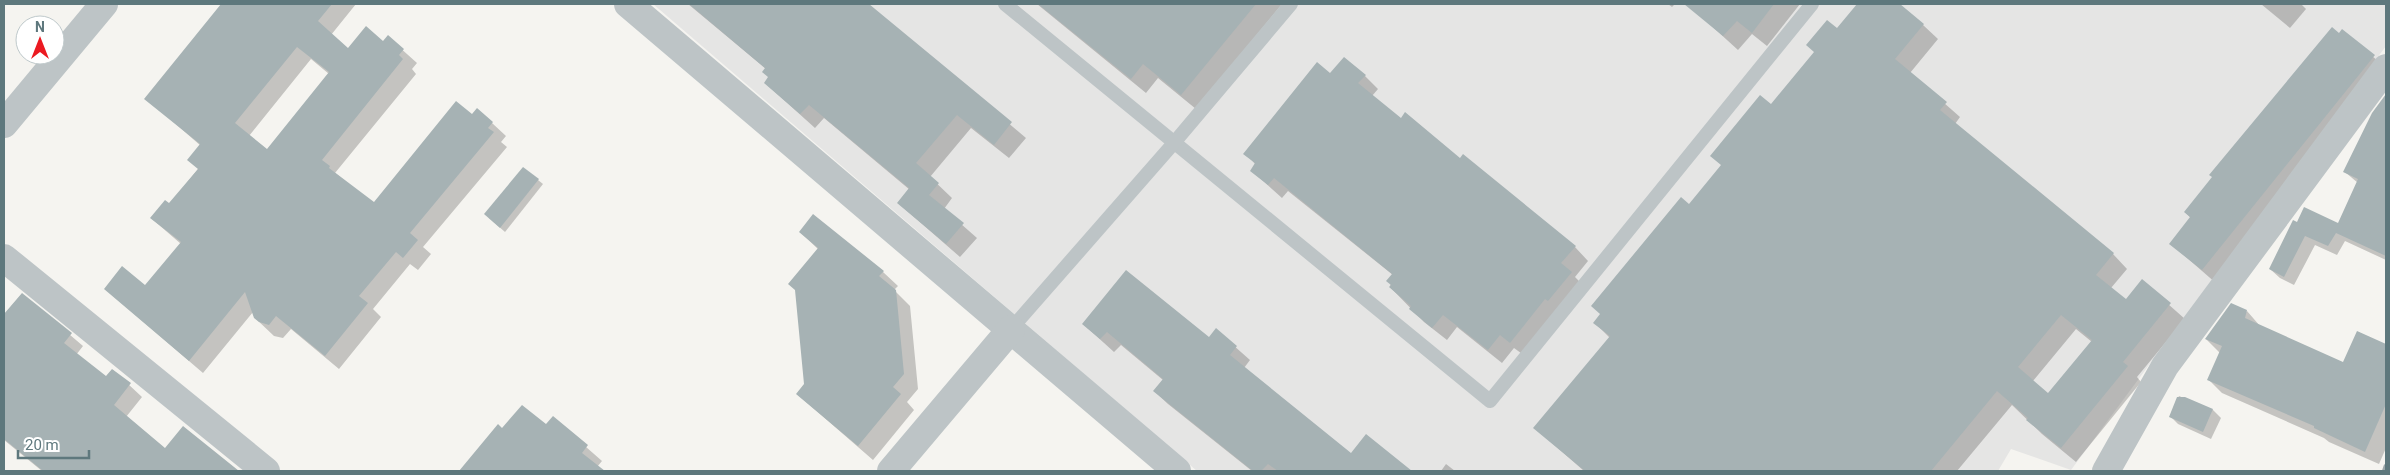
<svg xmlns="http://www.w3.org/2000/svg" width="2390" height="475" font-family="Roboto,sans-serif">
<rect width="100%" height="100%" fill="#f5f4f0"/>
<path fill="#e5e5e4" d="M653 4H2386V46L2071 470 2011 449 1998 471H1197Z"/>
<g fill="#0003" fill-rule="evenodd">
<path d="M223 4H356L331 35 348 50 383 43 388 37 417 63 412 69 416 74 335 173 374 204 472 116 492 123 506 136 501 142 507 147 423 247 431 254 418 270 410 264 373 309 381 317 339 369 291 329 283 338 274 336 255 318 253 312 203 373 105 289 145 287 181 244 151 218 169 205 198 169 201 146 146 98ZM311 59 329 74 267 151 249 136Z"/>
<path d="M688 4H868L1026 138 1009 158 971 128 930 177 952 198 944 209 977 238 960 257 898 203 910 190 824 118 815 128 765 83 770 78 766 69Z"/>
<path d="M1037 4H1282L1196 109 1158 78 1146 93Z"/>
<path d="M1668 4H1675L1672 7Z"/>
<path d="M1699 4H1800L1767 46 1752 34 1738 50 1694 10Z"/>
<path d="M1859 4H1897L1923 25 1938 39 1910 73 1960 117 1955 124 2113 254 2127 269 2111 288 2126 301 2142 281 2185 319 2137 377 2141 382 2076 462 2042 434 2012 405 1957 471H1584L1535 428 1610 338 1595 323 1771 105ZM2076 329 2092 342 2048 395 2033 381Z"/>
<path d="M2261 4H2301L2306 9 2290 28Z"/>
<path d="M2343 31 2386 68 2217 284 2171 244 2191 218 2185 212Z"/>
<path d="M1331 75 1365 76 1378 89 1372 96 1401 120 1460 159 1575 247 1588 261 1575 277 1584 286 1525 356 1514 348 1502 363 1457 327 1447 340 1424 322 1390 287 1393 275 1288 191 1282 198 1252 171 1256 165 1245 153Z"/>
<path d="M2382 102 2386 103V260L2345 241 2337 255 2315 245 2294 285 2280 278 2270 269 2294 222 2339 225 2358 183 2345 172Z"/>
<path d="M523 168 543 184 505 232 489 218Z"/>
<path d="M800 232 883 272 898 286 894 290 910 306 918 389 907 402 914 410 873 460 797 394 805 384 819 250Z"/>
<path d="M22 294 83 346 76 355 106 378 113 370 142 397 126 417 165 450 236 471H42L4 440V315Z"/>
<path d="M2247 311 2260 326 2344 364 2358 332 2386 345V448L2379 464 2329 442 2324 438 2222 393 2209 380 2220 353 2206 339Z"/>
<path d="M1083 324 1209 339 1216 330 1250 360 1244 368 1351 455 1366 436 1410 471H1252L1168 404 1154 391 1163 380 1121 345 1114 352Z"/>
<path d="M2179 396 2213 410 2221 418 2211 439 2178 424 2170 416Z"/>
<path d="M553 418 602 461 597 467 603 471H468L503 430 546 426Z"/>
<path d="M1446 464 1455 471H1441Z"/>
</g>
<g fill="#a6b2b4" fill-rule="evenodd">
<path d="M221 4H332L318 21 348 48 366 26 383 41 388 35 404 49 399 55 403 59 322 160 330 166 329 168 374 202 456 101 472 114 477 108 493 122 488 128 494 132 410 233 418 240 403 258 396 252 359 296 368 303 325 356 276 316 269 325 259 322 254 318 245 292 189 361 104 289 122 266 145 285 181 242 150 218 165 200 169 203 198 169 187 160 200 144 144 99ZM297 47 329 72 267 149 235 123Z"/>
<path d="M689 4H869L1012 122 994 145 957 115 916 163 939 183 929 195 964 223 946 244 897 203 909 188 809 105 800 114 764 83 768 77 762 72 765 68Z"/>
<path d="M1038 4H1256L1181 95 1143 64 1131 79Z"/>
<path d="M1684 4H1774L1752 33 1737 21 1723 36Z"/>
<path d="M1857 4H1900L1924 24 1895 59 1947 102 1940 110 2114 253 2096 275 2126 299 2142 279 2171 303 2123 362 2128 366 2061 448 2026 420 2028 418 1997 391 1931 471H1585L1533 428 1610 336 1593 323 1600 314 1591 306 1681 197 1689 204 1721 165 1710 156 1760 95 1771 104 1814 52 1806 45 1827 20 1837 28ZM2061 315 2092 340 2048 393 2018 367Z"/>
<path d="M2332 27 2339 33 2342 29 2375 55 2202 270 2169 244 2190 217 2184 212 2212 177 2209 175Z"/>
<path d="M1344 57 1366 75 1358 83 1401 118 1405 112 1460 158 1463 154 1576 246 1561 263 1572 272 1548 301 1545 299 1510 343 1500 335 1488 350 1443 315 1432 328 1409 309 1411 306 1389 287 1391 285 1386 281 1392 274 1274 178 1268 185 1250 171 1255 163 1243 154 1317 62 1330 73Z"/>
<path d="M2386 94V256L2336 233 2328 246 2305 236 2284 277 2269 269 2293 220 2297 222 2304 207 2338 223 2358 179 2343 172 2372 113Z"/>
<path d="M523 167 539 179 500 228 484 214Z"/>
<path d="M813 214 884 271 879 276 896 290 904 374 893 387 901 394 858 446 796 394 804 384 795 290 788 284 818 248 799 232Z"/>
<path d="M1126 270 1209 337 1216 328 1237 346 1230 355 1351 453 1366 434 1412 471H1278L1268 464 1261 471H1253L1153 391 1163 379 1107 332 1100 339 1082 324Z"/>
<path d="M22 293 72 333 64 343 106 376 112 369 131 383 114 405 165 448 183 426 239 471H43L4 439V314Z"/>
<path d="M2231 303 2247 310 2245 318 2343 362 2357 331 2386 344V404L2365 452 2314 428V426L2207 380 2222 346 2205 339Z"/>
<path d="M2177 397H2185L2213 409 2203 432 2169 417Z"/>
<path d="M522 405 546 424 553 416 588 445 582 453 605 471H459L498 424 502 428Z"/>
</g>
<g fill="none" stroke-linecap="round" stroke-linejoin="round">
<g stroke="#bdc4c6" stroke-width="14">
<path d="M1005 4 1490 401 1812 4"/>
<path d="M1011 329 1173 144 1291 4"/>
</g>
<g stroke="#bdc4c6" stroke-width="28">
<path d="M628 4 1177 471"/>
<path d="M4 124 104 4"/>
<path d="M4 258 266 471"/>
<path d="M891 471 1011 329"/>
<path d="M2106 471 2165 366 2386 68"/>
</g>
<path stroke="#9ca7aa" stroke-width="4" stroke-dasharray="8 4" stroke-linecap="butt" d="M2384 471 2386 465"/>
</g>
<rect width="2390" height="475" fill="none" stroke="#5e787d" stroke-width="10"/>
<g transform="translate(40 40)"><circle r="24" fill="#ffffff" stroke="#bfc9cb"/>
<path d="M0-4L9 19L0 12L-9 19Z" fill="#eb1a21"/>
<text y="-8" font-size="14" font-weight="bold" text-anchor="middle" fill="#5e787d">N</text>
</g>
<path d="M18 450v8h71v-8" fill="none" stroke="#5e787d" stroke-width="2.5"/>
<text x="25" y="450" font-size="15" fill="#5e787d" stroke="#ffffff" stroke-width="4" paint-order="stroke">20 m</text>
</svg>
